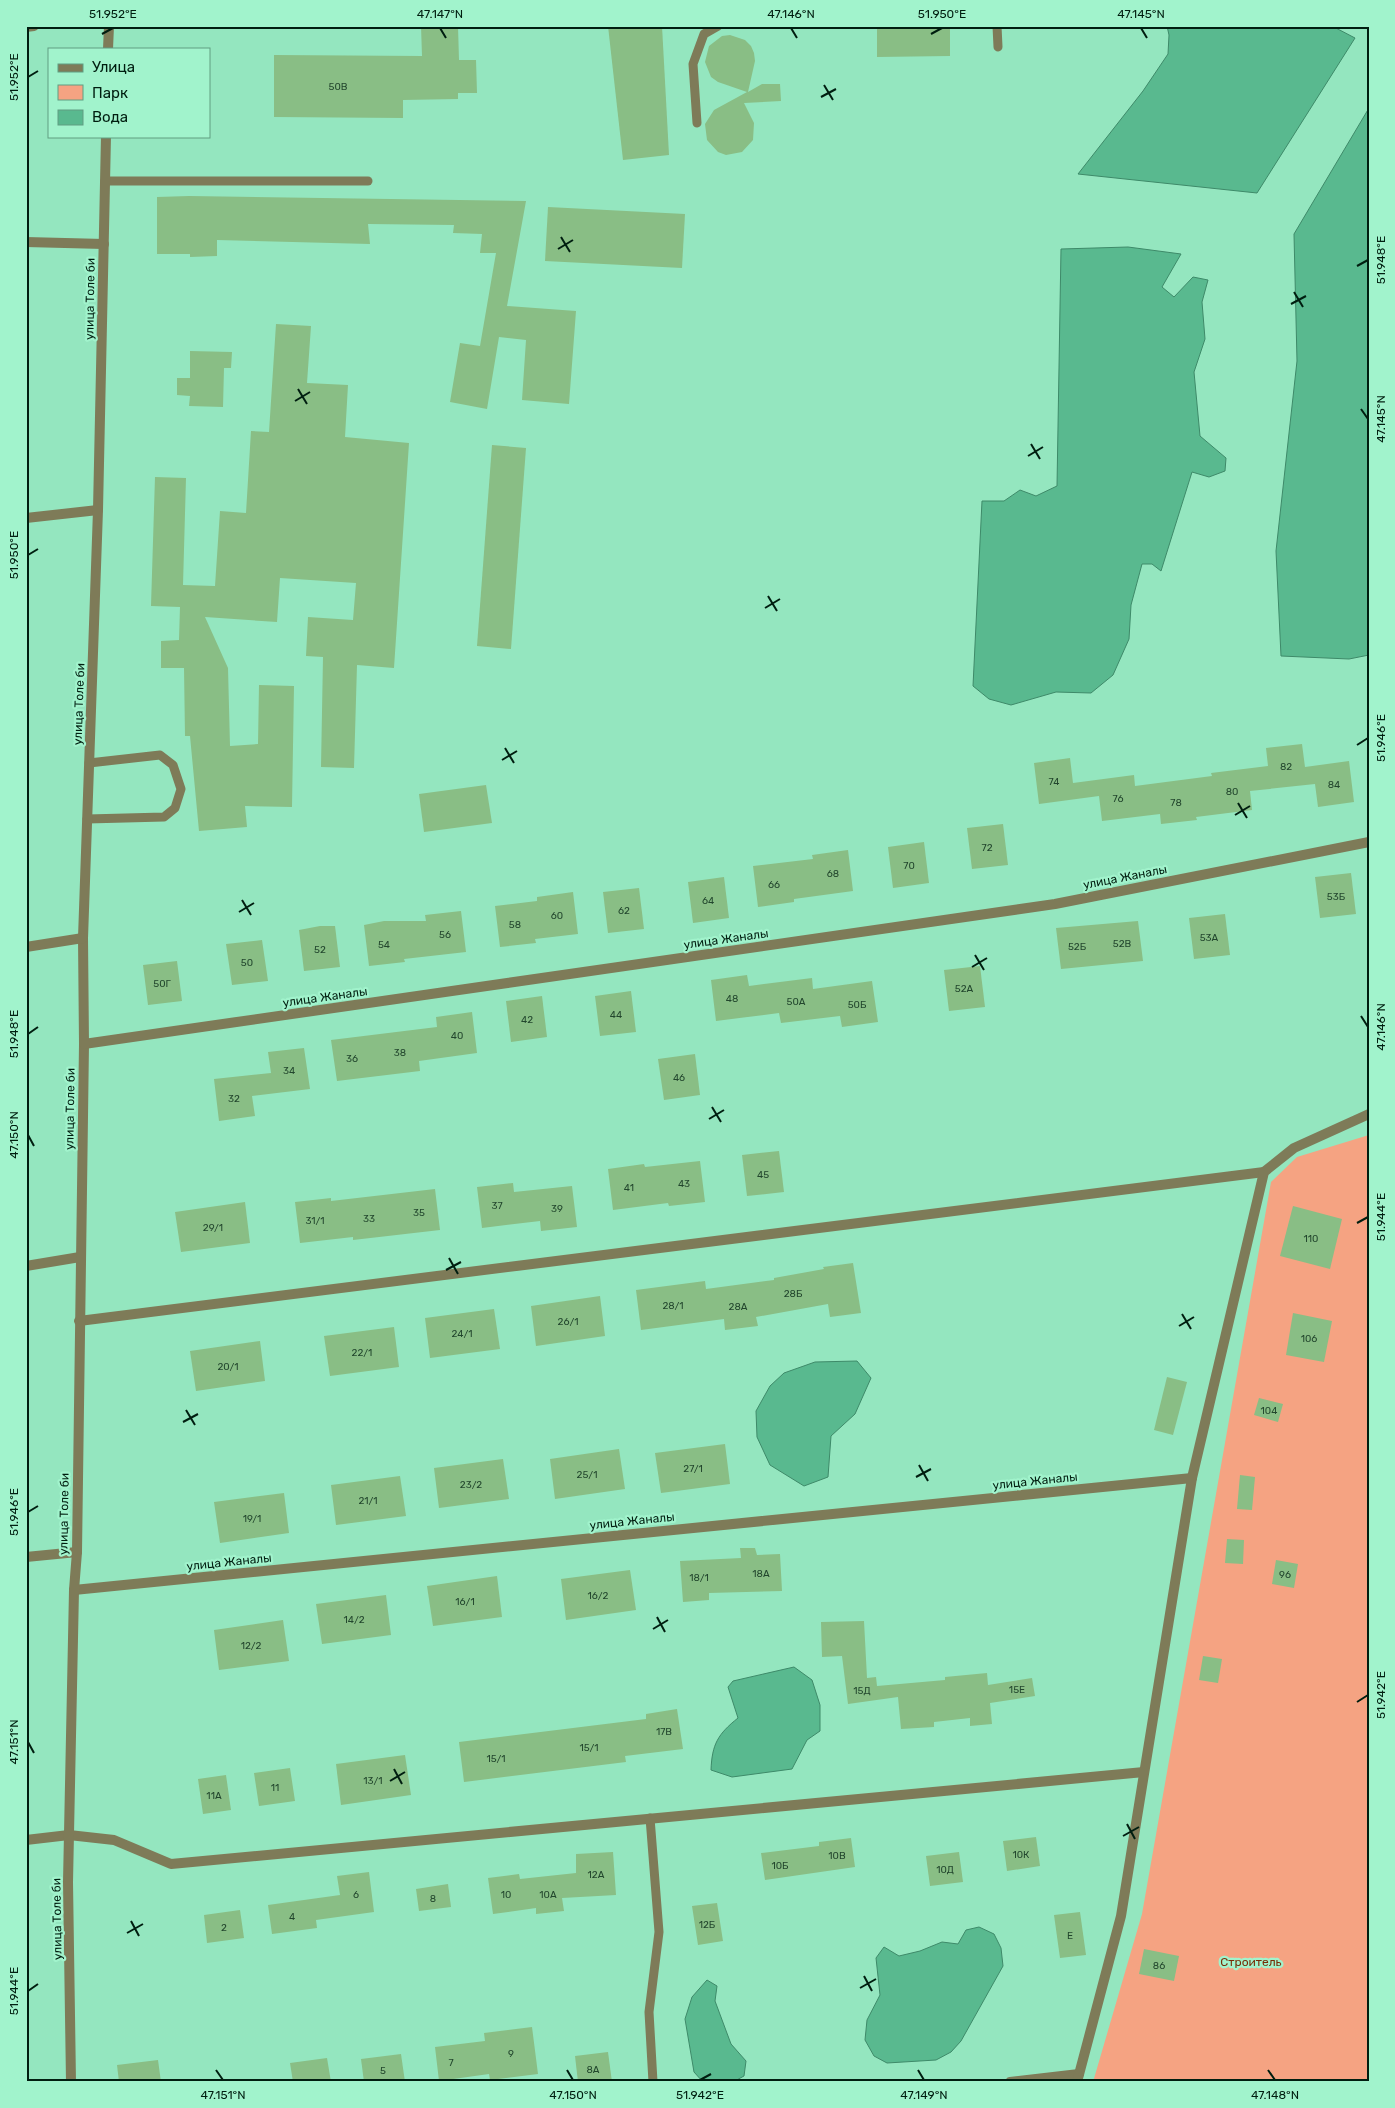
<svg xmlns="http://www.w3.org/2000/svg" width="1395" height="2108" font-family="Rubik,sans-serif">
<rect width="100%" height="100%" fill="#94e6bf"/>
<path fill="#f5a382" d="M1369 1135V2082H1093L1142 1914 1271 1182 1297 1157Z"/>
<g fill="#59b98f" stroke="#3e8a69">
<path d="M1167 26H1332L1355 38 1257 193 1078 174 1143 91 1168 54 1169 35Z"/>
<path d="M1369 108V655L1349 659 1281 656 1276 551 1297 361 1294 234Z"/>
<path d="M1128 247 1181 254 1162 287 1174 297 1193 277 1208 280 1202 302 1205 339 1194 372 1200 436 1226 458 1225 471 1209 477 1192 472 1161 571 1152 564H1142L1131 605 1129 639 1113 675 1091 693 1056 692 1011 705 989 699 973 686 982 501H1004L1020 490 1036 496 1057 486 1061 249Z"/>
<path d="M857 1361 871 1378 855 1414 831 1436 828 1477 804 1486 770 1465 757 1437 756 1411 770 1386 784 1373 815 1362Z"/>
<path d="M794 1667 812 1680 820 1705V1731L807 1740 792 1769 732 1777 711 1770C712 1744 718 1734 738 1718L728 1687 733 1681Z"/>
<path d="M979 1927 994 1934 1001 1948 1003 1966 961 2041 951 2052 936 2060 887 2063 874 2056 865 2040 867 2020 880 1995 876 1958 884 1947 899 1956 920 1951 942 1942 958 1944 966 1930Z"/>
<path d="M707 1980 717 1986 715 2001 731 2044 746 2061 744 2076 733 2082H703L694 2072 685 2019 692 1997Z"/>
</g>
<g fill="#89be85">
<path d="M421 26H458L459 60H476L477 93H458V99L403 100V118L274 117V55L422 56Z"/>
<path d="M608 26H662L669 155 623 160Z"/>
<path d="M877 26H950V56L877 57Z"/>
<path d="M730 35 745 40 751 46 754 53 755 61 748 92 762 84H780L781 101 744 103 754 123 753 140 742 152 726 155 718 152 707 140 705 124 714 110 747 92 718 82 711 77 705 62 709 46 722 36Z"/>
<path d="M189 196 526 201 507 306 576 311 569 404 522 400 526 340 499 337 487 409 450 402 460 343 480 346 496 253H480L482 234 453 233 454 225 368 224 370 244 217 240V256L190 257V254H157V197Z"/>
<path d="M548 207 685 214 682 268 545 261Z"/>
<path d="M276 324 311 326 307 383 348 385 345 437 409 443 394 668 357 665 354 768 321 767 323 657 306 656 308 617 353 620 356 583 280 578 277 622 205 617 228 668 230 746 258 744 259 685 294 686 292 807 245 806 247 827 199 831 190 736H185L184 668H161V641L179 640 180 607 151 606 155 477 186 478 183 585 215 586 220 511 246 513 251 431 269 432Z"/>
<path d="M190 351 232 352 231 368H224L223 407 189 406 190 396 177 395V378H190Z"/>
<path d="M492 445 526 448 511 649 477 646Z"/>
<path d="M1302 744 1305 767 1349 761 1354 802 1318 807 1315 784 1250 791 1252 810 1196 817 1197 820 1161 824 1160 814 1102 821 1099 796 1039 804 1034 763 1070 758 1073 783 1134 775 1135 786 1212 776 1211 773 1268 766 1266 748Z"/>
<path d="M486 785 492 823 424 832 419 794Z"/>
<path d="M1003 824 1008 865 972 869 967 828Z"/>
<path d="M924 842 929 883 893 888 888 847Z"/>
<path d="M848 850 853 891 794 899V902L758 907 753 866 813 859 812 855Z"/>
<path d="M1351 873 1356 914 1320 918 1315 877Z"/>
<path d="M724 877 729 918 693 923 688 882Z"/>
<path d="M639 888 644 929 608 933 603 892Z"/>
<path d="M573 892 578 934 535 939 536 943 500 947 495 906 537 901V897Z"/>
<path d="M461 911 466 952 404 959 405 962 369 966 364 925 384 921H426L425 915Z"/>
<path d="M1225 914 1230 955 1194 959 1189 918Z"/>
<path d="M1138 921 1143 961 1061 969 1056 928Z"/>
<path d="M320 926H335L340 967 304 971 299 930Z"/>
<path d="M262 940 268 981 232 985 226 944Z"/>
<path d="M177 961 182 1001 148 1005 143 965Z"/>
<path d="M980 966 985 1007 949 1011 944 970Z"/>
<path d="M747 975 749 986 812 978 813 989 872 981 878 1022 842 1027 840 1016 781 1023 779 1013 716 1021 711 980Z"/>
<path d="M631 991 636 1032 600 1036 595 996Z"/>
<path d="M542 996 547 1037 511 1042 506 1001Z"/>
<path d="M472 1012 477 1053 419 1061 420 1071 337 1081 331 1040 437 1027 436 1017Z"/>
<path d="M304 1048 310 1089 252 1096 255 1116 219 1121 214 1079 271 1073 268 1052Z"/>
<path d="M695 1054 700 1095 664 1100 658 1059Z"/>
<path d="M779 1151 784 1192 747 1196 742 1155Z"/>
<path d="M700 1161 705 1202 669 1206 668 1203 613 1210 608 1169 644 1164 645 1167Z"/>
<path d="M513 1183 514 1192 572 1186 577 1227 541 1231 540 1221 482 1228 477 1187Z"/>
<path d="M435 1189 440 1230 353 1240V1237L300 1243 295 1202 331 1198V1201Z"/>
<path d="M245 1202 250 1243 181 1252 175 1212Z"/>
<path d="M1293 1206 1342 1219 1330 1269 1280 1256Z"/>
<path d="M853 1263 861 1313 830 1317 828 1304 756 1317 758 1326 725 1330 724 1319 641 1330 636 1290 705 1281 706 1289 774 1280V1278L824 1269 823 1267Z"/>
<path d="M600 1296 605 1336 536 1346 531 1306Z"/>
<path d="M494 1309 500 1349 430 1358 425 1318Z"/>
<path d="M1293 1313 1332 1321 1324 1362 1286 1355Z"/>
<path d="M394 1327 399 1367 330 1376 324 1336Z"/>
<path d="M260 1341 265 1381 196 1391 190 1351Z"/>
<path d="M1167 1377 1187 1382 1173 1435 1154 1430Z"/>
<path d="M1259 1398 1283 1404 1278 1422 1254 1415Z"/>
<path d="M725 1444 730 1484 661 1493 655 1453Z"/>
<path d="M619 1449 625 1489 555 1499 550 1459Z"/>
<path d="M503 1459 509 1499 439 1508 434 1468Z"/>
<path d="M1240 1475 1255 1477 1252 1510 1237 1509Z"/>
<path d="M400 1476 406 1516 336 1525 331 1485Z"/>
<path d="M284 1493 289 1533 220 1543 214 1502Z"/>
<path d="M1227 1539 1244 1540 1243 1564 1225 1563Z"/>
<path d="M740 1548H755L757 1555 780 1554 782 1591 709 1593V1600L683 1602 680 1561 741 1558Z"/>
<path d="M1276 1560 1298 1564 1294 1588 1272 1584Z"/>
<path d="M630 1570 636 1610 566 1620 561 1579Z"/>
<path d="M497 1576 502 1617 433 1626 427 1586Z"/>
<path d="M386 1595 391 1635 322 1644 316 1604Z"/>
<path d="M283 1620 289 1661 219 1670 214 1630Z"/>
<path d="M864 1621 867 1678 876 1677 877 1686 945 1680V1677L987 1673 988 1685 1032 1678 1035 1696 990 1703 992 1724 970 1726V1718L934 1722V1727L901 1729 898 1697 848 1704 842 1656 822 1657 821 1622Z"/>
<path d="M1203 1656 1222 1659 1218 1683 1199 1680Z"/>
<path d="M677 1709 683 1749 625 1756 626 1762 464 1782 459 1742 646 1719V1714Z"/>
<path d="M405 1755 411 1795 341 1805 336 1764Z"/>
<path d="M290 1768 295 1801 259 1806 254 1773Z"/>
<path d="M226 1775 231 1810 203 1814 198 1779Z"/>
<path d="M1036 1837 1040 1866 1007 1871 1003 1841Z"/>
<path d="M851 1838 855 1867 765 1880 761 1853 819 1846V1842Z"/>
<path d="M613 1852 616 1895 562 1898 564 1911 536 1914V1908L493 1914 488 1878 519 1874 520 1879 576 1873V1854Z"/>
<path d="M959 1852 963 1882 930 1886 926 1856Z"/>
<path d="M369 1872 374 1912 316 1920 317 1928 272 1934 268 1905 340 1895 337 1876Z"/>
<path d="M448 1884 451 1907 419 1911 416 1889Z"/>
<path d="M717 1903 723 1941 698 1945 692 1906Z"/>
<path d="M240 1910 244 1938 207 1943 204 1915Z"/>
<path d="M1080 1912 1086 1955 1060 1958 1054 1915Z"/>
<path d="M1144 1949 1179 1956 1174 1981 1139 1974Z"/>
<path d="M532 2027 538 2074 490 2080 489 2074 439 2081 435 2047 485 2041 484 2033Z"/>
<path d="M608 2052 612 2082H578L575 2056Z"/>
<path d="M401 2054 405 2082H364L361 2059Z"/>
<path d="M327 2058 331 2082H293L290 2063Z"/>
<path d="M158 2060 161 2082H119L117 2065Z"/>
</g>
<g fill="none" stroke-linecap="round" stroke-linejoin="round">
<g stroke="#7e7b58" stroke-width="9">
<path d="M997 26 998 47"/>
<path d="M697 123 693 64 704 34 718 26"/>
<path d="M105 181H368"/>
<path d="M87 819 164 817 175 808 181 789 173 765 160 755 89 763"/>
<path d="M650 1818 659 1932 649 2012 653 2082"/>
</g>
<g stroke="#7e7b58" stroke-width="10">
<path d="M26 27 34 26"/>
<path d="M26 242 104 244"/>
<path d="M26 518 98 510"/>
<path d="M26 1266 80 1257"/>
<path d="M79 1321 1264 1172"/>
<path d="M26 1557 77 1552"/>
<path d="M74 1590 1192 1478"/>
<path d="M26 1840 69 1835 114 1840 171 1864 1144 1772"/>
<path d="M71 2082 68 1882 74 1590 77 1552 84 1044"/>
<path d="M1010 2082 1079 2074"/>
<path d="M1077 2082 1121 1916 1192 1478 1264 1172 1294 1148 1369 1114"/>
</g>
<g stroke="#7e7b58" stroke-width="10">
<path d="M108 49 109 26"/>
<path d="M106 136 98 510 83 938 84 1044 1055 904 1369 842"/>
<path d="M26 947 83 938"/>
</g>
</g>
<path fill="none" stroke="#001e10" stroke-width="2" d="M440 28 446 38M791 28 797 38M1141 28 1147 38M102 34 113 28M931 34 942 28M28 77 38 71M824 85 833 100M821 97 836 89M561 237 570 252M558 249 573 240M1357 266 1368 260M1294 292 1303 307M1291 304 1306 296M298 389 307 404M295 401 310 392M1361 409 1368 419M1031 444 1040 459M1028 456 1043 447M28 555 38 549M768 596 777 611M765 608 780 599M1357 745 1368 738M505 748 514 763M502 760 517 751M1238 803 1247 818M1235 815 1250 806M242 900 251 915M239 912 254 903M975 955 984 970M972 967 987 958M1361 1016 1368 1027M28 1034 38 1027M712 1107 721 1122M709 1119 724 1110M28 1135 34 1146M1357 1223 1368 1217M449 1258 458 1274M446 1270 461 1262M1182 1314 1191 1329M1179 1326 1194 1317M186 1410 195 1425M183 1422 198 1414M919 1465 928 1481M916 1477 931 1469M28 1512 38 1506M657 1617 665 1632M653 1629 668 1620M1357 1702 1368 1695M28 1742 34 1753M394 1769 402 1784M390 1781 405 1772M1127 1824 1135 1839M1123 1836 1139 1827M131 1921 139 1936M127 1933 143 1924M864 1976 872 1991M860 1988 876 1979M28 1991 38 1984M216 2070 223 2080M567 2070 573 2080M918 2070 924 2080M1268 2070 1275 2080M700 2080 711 2074"/>
<g text-anchor="middle" stroke-width="4.5" stroke-linejoin="round" paint-order="stroke">
<g font-size="10" fill="#22462d">
<text x="338" y="90">50В</text>
<text x="1286" y="770">82</text>
<text x="1054" y="785">74</text>
<text x="1334" y="788">84</text>
<text x="1232" y="795">80</text>
<text x="1118" y="802">76</text>
<text x="1176" y="806">78</text>
<text x="987" y="851">72</text>
<text x="909" y="869">70</text>
<text x="833" y="877">68</text>
<text x="774" y="888">66</text>
<text x="1336" y="900">53Б</text>
<text x="708" y="904">64</text>
<text x="624" y="914">62</text>
<text x="557" y="919">60</text>
<text x="515" y="928">58</text>
<text x="445" y="938">56</text>
<text x="1209" y="941">53А</text>
<text x="1122" y="947">52В</text>
<text x="384" y="948">54</text>
<text x="1077" y="950">52Б</text>
<text x="320" y="953">52</text>
<text x="247" y="966">50</text>
<text x="162" y="987">50Г</text>
<text x="964" y="992">52А</text>
<text x="732" y="1002">48</text>
<text x="796" y="1005">50А</text>
<text x="857" y="1008">50Б</text>
<text x="616" y="1018">44</text>
<text x="527" y="1023">42</text>
<text x="457" y="1039">40</text>
<text x="400" y="1056">38</text>
<text x="352" y="1062">36</text>
<text x="289" y="1074">34</text>
<text x="679" y="1081">46</text>
<text x="234" y="1102">32</text>
<text x="763" y="1178">45</text>
<text x="684" y="1187">43</text>
<text x="629" y="1191">41</text>
<text x="497" y="1209">37</text>
<text x="557" y="1212">39</text>
<text x="419" y="1216">35</text>
<text x="369" y="1222">33</text>
<text x="315" y="1224">31/1</text>
<text x="213" y="1231">29/1</text>
<text x="1311" y="1242">110</text>
<text x="793" y="1297">28Б</text>
<text x="673" y="1309">28/1</text>
<text x="738" y="1310">28А</text>
<text x="568" y="1325">26/1</text>
<text x="462" y="1337">24/1</text>
<text x="1309" y="1342">106</text>
<text x="362" y="1356">22/1</text>
<text x="228" y="1370">20/1</text>
<text x="1269" y="1414">104</text>
<text x="693" y="1472">27/1</text>
<text x="587" y="1478">25/1</text>
<text x="471" y="1488">23/2</text>
<text x="368" y="1504">21/1</text>
<text x="252" y="1522">19/1</text>
<text x="761" y="1577">18А</text>
<text x="1285" y="1578">96</text>
<text x="699" y="1581">18/1</text>
<text x="598" y="1599">16/2</text>
<text x="465" y="1605">16/1</text>
<text x="354" y="1623">14/2</text>
<text x="251" y="1649">12/2</text>
<text x="1017" y="1693">15Е</text>
<text x="862" y="1694">15Д</text>
<text x="664" y="1735">17В</text>
<text x="589" y="1751">15/1</text>
<text x="496" y="1762">15/1</text>
<text x="373" y="1784">13/1</text>
<text x="275" y="1791">11</text>
<text x="214" y="1799">11А</text>
<text x="1021" y="1858">10К</text>
<text x="837" y="1859">10В</text>
<text x="780" y="1869">10Б</text>
<text x="945" y="1873">10Д</text>
<text x="596" y="1878">12А</text>
<text x="356" y="1898">6</text>
<text x="506" y="1898">10</text>
<text x="548" y="1898">10А</text>
<text x="433" y="1902">8</text>
<text x="292" y="1920">4</text>
<text x="707" y="1928">12Б</text>
<text x="224" y="1931">2</text>
<text x="1070" y="1939">Е</text>
<text x="1159" y="1969">86</text>
<text x="511" y="2057">9</text>
<text x="451" y="2066">7</text>
<text x="593" y="2073">8А</text>
<text x="383" y="2074">5</text>
</g>
<g font-size="12" fill="#001e10" stroke="#a1f3cc">
<text transform="translate(90 299) rotate(-89)" y="4">улица Толе би</text>
<text transform="translate(79 704) rotate(-88)" y="4">улица Толе би</text>
<text transform="translate(1125 877) rotate(-11)" y="4">улица Жаналы</text>
<text transform="translate(726 939) rotate(-8)" y="4">улица Жаналы</text>
<text transform="translate(325 997) rotate(-8)" y="4">улица Жаналы</text>
<text transform="translate(70 1109) rotate(-89)" y="4">улица Толе би</text>
<text transform="translate(1035 1481) rotate(-6)" y="4">улица Жаналы</text>
<text transform="translate(64 1514) rotate(-89)" y="4">улица Толе би</text>
<text transform="translate(632 1521) rotate(-6)" y="4">улица Жаналы</text>
<text transform="translate(229 1562) rotate(-6)" y="4">улица Жаналы</text>
<text transform="translate(57 1919) rotate(-91)" y="4">улица Толе би</text>
</g>
<g font-size="12" fill="#772d07" stroke="#a1f3cc">
<text x="1251" y="1966">Строитель</text>
</g>
</g>
<rect width="1395" height="2108" fill="none" stroke="#a1f3cc" stroke-width="55"/>
<rect x="48" y="48" width="162" height="90" fill="#a1f3cc" stroke="#619e81"/>
<rect x="58" y="64" width="25" height="8" fill="#7e7b58" stroke="#619e81"/>
<text x="92" y="72" font-size="15" fill="#001e10">Улица</text>
<rect x="58" y="85" width="25" height="15" fill="#f5a382" stroke="#619e81"/>
<text x="92" y="98" font-size="15" fill="#001e10">Парк</text>
<rect x="58" y="110" width="25" height="15" fill="#59b98f" stroke="#619e81"/>
<text x="92" y="122" font-size="15" fill="#001e10">Вода</text>
<rect x="28" y="28" width="1340" height="2052" fill="none" stroke="#001e10" stroke-width="2"/>
<g font-size="12" text-anchor="middle" fill="#001e10">
<text x="113" y="18">51.952°E</text>
<text x="440" y="18">47.147°N</text>
<text x="791" y="18">47.146°N</text>
<text x="942" y="18">51.950°E</text>
<text x="1141" y="18">47.145°N</text>
<text transform="translate(14 77) rotate(-90)" y="4">51.952°E</text>
<text transform="translate(1381 260) rotate(-90)" y="4">51.948°E</text>
<text transform="translate(1381 419) rotate(-90)" y="4">47.145°N</text>
<text transform="translate(14 555) rotate(-90)" y="4">51.950°E</text>
<text transform="translate(1381 738) rotate(-90)" y="4">51.946°E</text>
<text transform="translate(1381 1027) rotate(-90)" y="4">47.146°N</text>
<text transform="translate(14 1034) rotate(-90)" y="4">51.948°E</text>
<text transform="translate(14 1135) rotate(-90)" y="4">47.150°N</text>
<text transform="translate(1381 1217) rotate(-90)" y="4">51.944°E</text>
<text transform="translate(14 1512) rotate(-90)" y="4">51.946°E</text>
<text transform="translate(1381 1695) rotate(-90)" y="4">51.942°E</text>
<text transform="translate(14 1742) rotate(-90)" y="4">47.151°N</text>
<text transform="translate(14 1991) rotate(-90)" y="4">51.944°E</text>
<text x="223" y="2099">47.151°N</text>
<text x="573" y="2099">47.150°N</text>
<text x="700" y="2099">51.942°E</text>
<text x="924" y="2099">47.149°N</text>
<text x="1275" y="2099">47.148°N</text>
</g>
</svg>
